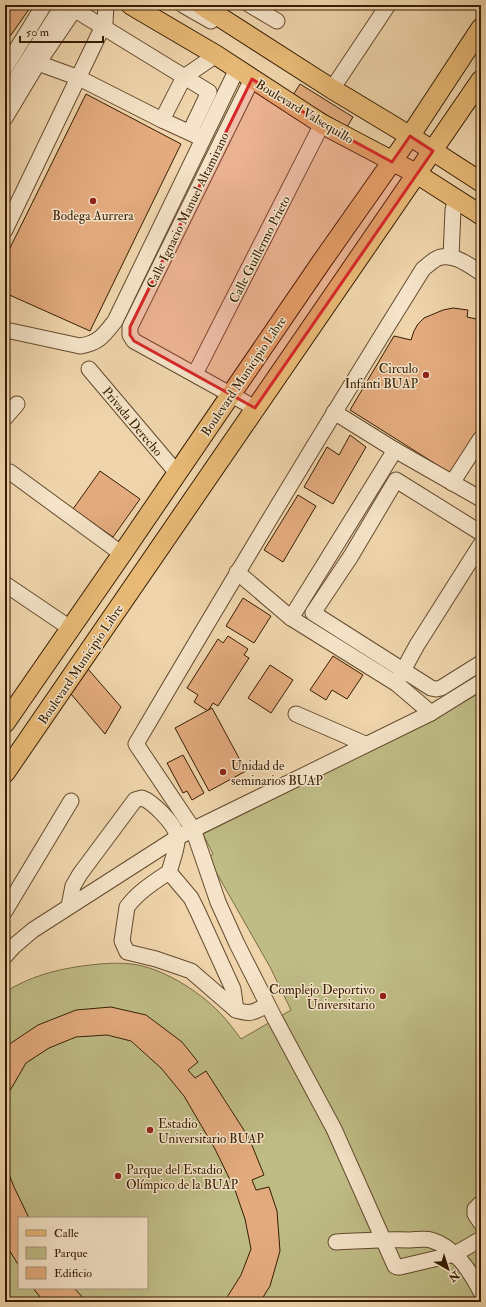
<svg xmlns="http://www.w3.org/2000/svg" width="486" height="1307" font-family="'IM FELL Double Pica',serif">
<rect width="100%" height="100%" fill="#f0d5ac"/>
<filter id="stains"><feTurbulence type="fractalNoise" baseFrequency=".005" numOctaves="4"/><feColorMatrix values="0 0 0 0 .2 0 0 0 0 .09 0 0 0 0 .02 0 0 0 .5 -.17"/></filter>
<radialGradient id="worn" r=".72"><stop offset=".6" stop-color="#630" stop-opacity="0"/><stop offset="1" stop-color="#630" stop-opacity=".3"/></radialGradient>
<path fill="#bfbc86" stroke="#7a6c44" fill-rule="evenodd" d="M481 692V1302H5V992C29 977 54 970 82 966 98 964 114 962 131 964 161 967 199 991 220 1013 228 1021 234 1030 241 1039L291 1010 270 967 208 858 213 854 203 834 437 717ZM19 1218H147V1288H19Z"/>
<g fill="#e3ab7e" stroke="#361d03">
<path d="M5 5H32L11 35 5 38Z"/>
<path d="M300 84 353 117 347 127 293 95Z"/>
<path d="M86 94 181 144 90 331 5 293V258Z"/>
<path d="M453 308 468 310 467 317 481 320V425L450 473 350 410 394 336 411 340 414 331 418 324 424 318 443 310Z"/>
<path d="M350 435 366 447 333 504 304 487 327 447 339 455Z"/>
<path d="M100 471 140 499 113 537 73 509Z"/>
<path d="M298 495 316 506 283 562 264 550Z"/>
<path d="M243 598 271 616 254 643 226 626Z"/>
<path d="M228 636 248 649 244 655 249 658 218 706 213 703 208 711 194 702 198 695 187 688 218 639 223 643Z"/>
<path d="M333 656 363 675 347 699 332 690 326 700 310 690Z"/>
<path d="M270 665 293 680 271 713 248 698Z"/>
<path d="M88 669 121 707 105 734 71 694Z"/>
<path d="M212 708 246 771 209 791 175 728Z"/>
<path d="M183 755 204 793 192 800 187 791 183 793 167 763Z"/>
<path d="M111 1007 146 1015 182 1042 198 1062 188 1070 195 1078 206 1071 249 1138 264 1175 252 1180 256 1190 269 1187 277 1211 280 1251 270 1286 260 1302H224L241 1275 251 1249 245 1219 235 1190 215 1149 184 1096 161 1068 131 1041 107 1035 76 1037 49 1048 26 1063 8 1094 5 1103V1047L38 1025 76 1010Z"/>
<path d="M5 1164 14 1187 29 1218H19V1266L5 1243Z"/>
<path d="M33 1288H74L87 1302H44Z"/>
</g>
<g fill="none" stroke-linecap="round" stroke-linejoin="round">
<g stroke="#644b2d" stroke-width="17">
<g id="minor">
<path d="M183 5 211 21"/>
<path d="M250 5 277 21"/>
<path d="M38 63 79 78 162 120 199 137"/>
<path d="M5 68 44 5"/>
<path d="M252 79 130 327V335L134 341 255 408"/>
<path d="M332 89 388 5"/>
<path d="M5 96 63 5"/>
<path d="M5 118 38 63 72 13 77 11 209 92 190 132"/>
<path d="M162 120 184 77 216 55"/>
<path d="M5 230 105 22 106 5"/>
<path d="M451 257 453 210 456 199"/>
<path d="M481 273C469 265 451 251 436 259 431 262 427 266 423 269 325 426 230 584 136 744L193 829 218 902 237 944 275 1019 334 1129 395 1266 397 1267H400L455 1254 481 1239"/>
<path d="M6 330 80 346C99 343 104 335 115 321L237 69"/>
<path d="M89 369 177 473"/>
<path d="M195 374 322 124"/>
<path d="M334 412 395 450 481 499"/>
<path d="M5 418 17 404"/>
<path d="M10 472 122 554"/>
<path d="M452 483 481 438"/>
<path d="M481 533 396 480 351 556 313 613 431 688 436 689 441 688 481 663"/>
<path d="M237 572 291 618 397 684 431 713"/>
<path d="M5 584 70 628"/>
<path d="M291 618 395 450"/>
<path d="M399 678 417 645 481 544"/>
<path d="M296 714 365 744"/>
<path d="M69 906 73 886 80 874 135 800 142 798C153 802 175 824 177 836 179 842 171 865 169 872L191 898 197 910 233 989 236 1010 191 971 156 959 127 952 122 941 127 907C138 892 154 882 169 872"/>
<path d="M5 911 71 801"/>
<path d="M5 956 14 946 33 930 178 837 431 713 481 682"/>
<path d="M236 1010C251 1015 254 1012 267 1005"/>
<path d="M481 1203 475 1209V1214L481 1223"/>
<path d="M336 1242C361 1241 385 1239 410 1240 416 1240 425 1238 431 1240 455 1247 470 1271 481 1292"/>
</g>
</g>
<g stroke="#361d03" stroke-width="21">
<g id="major">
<path d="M131 5 216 55 322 124 417 174 481 215"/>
<path d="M201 5 332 89 410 136 481 182"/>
<path d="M5 723 122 554 320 264 410 136 481 28"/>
<path d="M5 773 481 80"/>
</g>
</g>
<use href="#minor" stroke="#f5e4c9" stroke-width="15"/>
<use href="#major" stroke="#e8ba76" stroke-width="19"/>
</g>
<path fill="#d62828" fill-opacity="0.2" stroke="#d62828" stroke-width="3" stroke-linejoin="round" d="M252 79 322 124 392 162 410 136 433 151 255 408 134 341 130 335V327Z"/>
<g fill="#8f2418" stroke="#f5e4c9" stroke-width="1.5">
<circle cx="93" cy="201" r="4"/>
<circle cx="426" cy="375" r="4"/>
<circle cx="223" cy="772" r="4"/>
<circle cx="383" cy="996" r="4"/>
<circle cx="150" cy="1130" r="4"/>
<circle cx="118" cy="1176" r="4"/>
</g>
<g text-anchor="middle" stroke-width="3" stroke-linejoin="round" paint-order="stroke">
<g font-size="13" fill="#361d03" stroke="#f5e4c9">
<text transform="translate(305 111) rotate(31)" y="5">Boulevard Valsequillo</text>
<text transform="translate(187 210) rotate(-64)" y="5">Calle Ignacio Manuel Altamirano</text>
<text transform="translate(259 249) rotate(-63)" y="5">Calle Guillermo Prieto</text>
<text transform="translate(243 376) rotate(-56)" y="5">Boulevard Municipio Libre</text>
<text transform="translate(133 421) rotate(50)" y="5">Privada Derecho</text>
<text transform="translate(80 664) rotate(-56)" y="5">Boulevard Municipio Libre</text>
</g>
<g font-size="13" fill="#361d03" stroke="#f5e4c9" text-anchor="start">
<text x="93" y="220" text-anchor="middle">Bodega Aurrera</text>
<text x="418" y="373" text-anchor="end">Circulo<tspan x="418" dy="15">Infanti BUAP</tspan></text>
<text x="231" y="770">Unidad de<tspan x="231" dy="15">seminarios BUAP</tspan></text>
<text x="375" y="994" text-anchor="end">Complejo Deportivo<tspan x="375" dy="15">Universitario</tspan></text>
<text x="158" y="1128">Estadio<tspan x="158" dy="15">Universitario BUAP</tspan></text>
<text x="126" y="1174">Parque del Estadio<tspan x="126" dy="15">Olímpico de la BUAP</tspan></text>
</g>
</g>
<rect width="486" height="1307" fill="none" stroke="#f0d5ac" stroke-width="20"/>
<rect x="6" y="6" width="474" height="1295" fill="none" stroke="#361d03" stroke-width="2"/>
<rect x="10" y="10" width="466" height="1287" fill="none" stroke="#361d03"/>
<rect x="18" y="1217" width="130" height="72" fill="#f5e4c9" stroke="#a9947a"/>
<rect x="26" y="1230" width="20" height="6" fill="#e8ba76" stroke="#a9947a"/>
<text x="54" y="1237" font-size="12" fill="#361d03">Calle</text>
<rect x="26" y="1247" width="20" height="12" fill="#bfbc86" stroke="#a9947a"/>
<text x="54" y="1257" font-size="12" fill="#361d03">Parque</text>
<rect x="26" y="1267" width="20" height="12" fill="#e3ab7e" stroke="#a9947a"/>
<text x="54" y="1277" font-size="12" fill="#361d03">Edificio</text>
<g transform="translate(448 1269) rotate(141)" stroke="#f5e4c9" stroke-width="3" paint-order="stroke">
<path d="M0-3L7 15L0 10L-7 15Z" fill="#361d03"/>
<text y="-6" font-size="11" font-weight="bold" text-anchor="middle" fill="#361d03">N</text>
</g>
<path d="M20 36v6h83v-6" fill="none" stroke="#361d03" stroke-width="2"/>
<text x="26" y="36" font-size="12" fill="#361d03" stroke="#f5e4c9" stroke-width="3" paint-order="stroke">50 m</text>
<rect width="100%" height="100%" filter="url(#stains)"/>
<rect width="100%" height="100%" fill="url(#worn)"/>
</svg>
